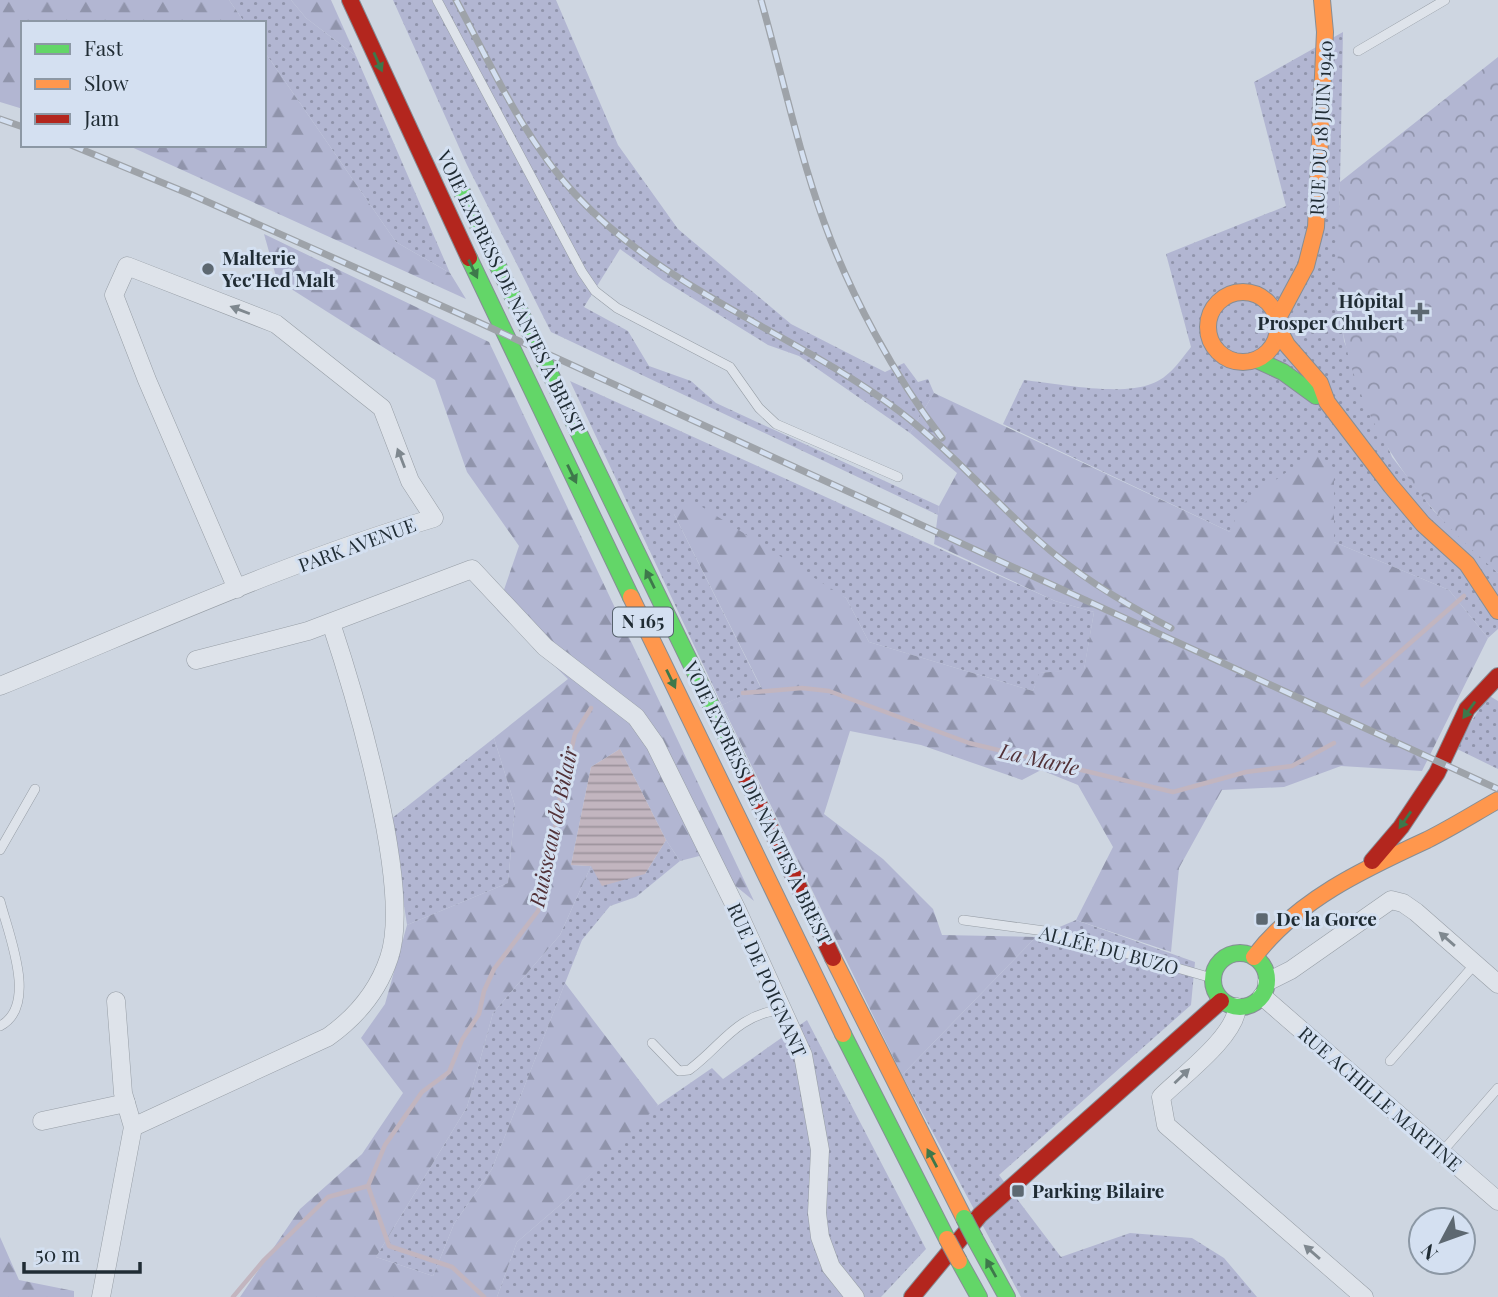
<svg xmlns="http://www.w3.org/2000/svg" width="1498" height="1297" font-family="'Playfair Display',serif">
<defs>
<pattern id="grass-dots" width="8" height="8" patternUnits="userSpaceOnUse" patternTransform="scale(1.75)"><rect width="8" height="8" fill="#b2b6d2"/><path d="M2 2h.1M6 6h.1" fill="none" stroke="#9094ab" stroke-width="1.8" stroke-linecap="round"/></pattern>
<pattern id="forest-firs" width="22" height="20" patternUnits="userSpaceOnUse" patternTransform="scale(1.75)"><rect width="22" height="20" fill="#b2b6d2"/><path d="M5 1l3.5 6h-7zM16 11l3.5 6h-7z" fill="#9094ab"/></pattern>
<pattern id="park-crowns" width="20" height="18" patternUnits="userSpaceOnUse" patternTransform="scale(1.75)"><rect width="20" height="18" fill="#b2b6d2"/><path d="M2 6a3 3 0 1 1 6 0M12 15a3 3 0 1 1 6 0" fill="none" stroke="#9094ab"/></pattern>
<pattern id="water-rules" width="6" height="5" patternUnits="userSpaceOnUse" patternTransform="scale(1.75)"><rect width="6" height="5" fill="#c2b5bf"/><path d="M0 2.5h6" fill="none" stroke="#9d939c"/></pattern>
</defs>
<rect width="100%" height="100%" fill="#ced6e1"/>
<g fill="url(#grass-dots)">
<path d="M229 0H291L306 18 356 56 450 273 396 242 264 51V23H245Z"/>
<path d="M393 0H556L618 145 678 229 791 324 885 372 904 363 918 382 928 379 934 393 910 433 799 356 768 345 663 280 620 249 584 307 628 331 649 366 691 381 716 403 939 506 938 515 551 332 467 165Z"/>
<path d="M1343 32 1338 282 1344 341 1392 457 1434 511 1498 573V629L1488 638 1449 590 1334 542V468L1230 532 1003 424 1024 380C1058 384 1121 396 1151 384 1169 378 1180 361 1191 347L1166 254 1286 206 1254 82Z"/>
<path d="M570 381 1055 601 1094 612 1084 670 1040 673 1033 691 869 642 846 598 674 514 761 688 722 705Z"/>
<path d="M1488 695 1498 701V769L1455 748Z"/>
<path d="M494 738 515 806 508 883 407 925 391 819Z"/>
<path d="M666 840 680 861 636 897 610 906 582 940 492 1169 454 1224 433 1276 376 1257 467 1107 493 1013 560 935 591 866 645 874Z"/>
<path d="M1076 920 1195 962 1191 1005 999 1175 1061 1257 1130 1233 1192 1238 1224 1258 1257 1297H1021L902 1075 1036 937Z"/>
<path d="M807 1020 926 1249 881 1297H497L517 1242 567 1199 651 1110 712 1068 723 1079Z"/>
</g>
<g fill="url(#forest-firs)">
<path d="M0 0H229L245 23H23V109L0 102Z"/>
<path d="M291 0H331L356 56 306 18Z"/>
<path d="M264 51 396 242 450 273 466 299 127 145H264Z"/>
<path d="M264 234 489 342 754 901 699 856 680 861 666 840 620 749 591 767 571 865 591 866 560 935 493 1013 467 1107 376 1257 433 1276 454 1224 492 1169 565 983 658 1105 567 1199 517 1242 497 1297H240L300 1209 362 1154 403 1093 361 1038 385 1004 407 925 508 883 515 806 494 738 568 679 497 610 519 546 467 472 435 380 277 280Z"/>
<path d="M934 393 1230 532 1241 505 1316 451 1334 468V542L1449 590 1488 638 1422 771 1341 766 1284 787 1222 790 1179 868 1171 952 1076 920 1113 847 1078 785 1041 770 1022 780 921 745 850 731 824 814 883 859 933 909 942 935 1036 937 902 1075 722 705 761 687 674 514 688 498 846 598 869 642 1033 691 1039 673 1084 669 1094 612 1055 601 934 544 939 506 957 473 910 433Z"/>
<path d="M0 1237 19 1280 74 1291V1297H0Z"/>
</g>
<path fill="url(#park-crowns)" d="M1498 57V573C1427 513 1365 435 1345 342 1333 290 1339 234 1340 182Z"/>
<path fill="url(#water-rules)" d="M620 749 666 840 645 874 602 886 591 866 571 865 591 767Z"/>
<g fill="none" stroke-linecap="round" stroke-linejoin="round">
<g stroke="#c2b5bf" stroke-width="4.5">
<path d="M1362 685 1464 596"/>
<path d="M743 693 802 688 829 691 969 743 1173 792 1246 772 1292 766 1334 743"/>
<path d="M233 1297 264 1260 328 1197 368 1186"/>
<path d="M484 1297 452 1267 389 1246 368 1186 385 1145 422 1092 449 1072 462 1040 479 1014 484 991 494 969 538 911 556 837 555 819 575 734 591 708"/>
</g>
<g stroke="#979ea6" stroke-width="10">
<g id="lane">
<path d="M437 0 582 272 595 291 617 308 730 367 759 408 776 424 898 477"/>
<path d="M1358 51 1445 0"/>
<path d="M0 850 35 789"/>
<path d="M0 901C8 933 39 1006 0 1026"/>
<path d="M963 920 1052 932 1212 978"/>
<path d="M652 1043 679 1071 689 1070C724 1044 733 1017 782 1009"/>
<path d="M1390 1061 1475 964"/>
<path d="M1442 1152 1498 1088"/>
</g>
</g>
<g stroke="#979ea6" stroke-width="19">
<g id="street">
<path d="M196 660 308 631 472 569 545 647 636 717 655 744 737 910 803 1055 820 1150 817 1213 820 1237 831 1267 855 1297"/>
<path d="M0 686C143 628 286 562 434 518L410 481 382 408 276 324 127 266 114 295 147 380 237 589"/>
<path d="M1267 982 1291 970 1391 900 1403 903 1416 912 1498 984"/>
<path d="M1262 996 1498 1201"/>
<path d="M116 1001 123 1093 133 1127"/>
<path d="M1237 1007C1236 1036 1182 1076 1161 1097L1166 1125 1364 1297"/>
<path d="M42 1121 126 1103"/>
<path d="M101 1297 133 1127 328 1037C356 1017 378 991 389 958 413 889 355 695 331 623"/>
</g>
</g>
<g stroke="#868e96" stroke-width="18">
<g id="fast">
<path d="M462 192 739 763"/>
<path d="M469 258 631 597"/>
<path d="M1257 360 1283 372 1316 396"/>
<circle cx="1240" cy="980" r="27"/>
<path d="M843 1034 947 1239"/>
<path d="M975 1239 1007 1297"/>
<path d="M959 1261 979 1297"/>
</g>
</g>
<g stroke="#868e96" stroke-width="18">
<g id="slow">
<circle cx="1243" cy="327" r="35"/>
<path d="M1277 320 1306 266 1316 227 1325 32 1322 0"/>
<path d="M1278 328 1287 345 1320 383 1327 402 1391 486 1423 524 1467 564 1498 611"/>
<path d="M631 597 843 1034"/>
<path d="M1254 957C1297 900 1364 869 1427 840 1451 828 1475 813 1498 800"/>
<path d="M833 958 964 1218"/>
</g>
</g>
<g stroke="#868e96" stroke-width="18">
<g id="jam">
<path d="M350 0 469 258"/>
<path d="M739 763 833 958"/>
<path d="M1372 861 1401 827 1437 773 1467 709 1498 676"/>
<path d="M912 1297 980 1215 1221 1001"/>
</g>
</g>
<use href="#lane" stroke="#dee3ea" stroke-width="9"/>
<use href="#street" stroke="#dee3ea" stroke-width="18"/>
<use href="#fast" stroke="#63d668" stroke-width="16"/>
<use href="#slow" stroke="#ff974d" stroke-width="16"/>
<use href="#jam" stroke="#b3261e" stroke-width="16"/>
<g stroke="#9ea3a9" stroke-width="7">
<g id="rail">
<path d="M456 0C492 67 523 138 575 194 665 291 795 333 899 411 950 450 992 499 1039 541 1078 576 1125 604 1171 628"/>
<path d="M761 0C782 74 798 150 824 222 850 294 895 377 942 438"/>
<path d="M0 119 23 127"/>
<path d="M71 145 192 195 478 322 1498 789"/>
</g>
</g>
<use href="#rail" stroke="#d4e0f1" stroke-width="4.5" stroke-dasharray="13" stroke-linecap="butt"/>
<g stroke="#7d858c" stroke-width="18" stroke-linecap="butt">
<path id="fast-bridge" d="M964 1218 975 1239"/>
</g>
<g stroke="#7d858c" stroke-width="18" stroke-linecap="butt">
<path id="slow-bridge" d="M947 1239 959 1261"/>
</g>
<use href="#fast-bridge" stroke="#63d668" stroke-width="16"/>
<use href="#slow-bridge" stroke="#ff974d" stroke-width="16"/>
</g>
<defs><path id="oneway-solid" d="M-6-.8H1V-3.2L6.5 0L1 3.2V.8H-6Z" transform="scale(1.75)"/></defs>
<g fill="#3e784b">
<use href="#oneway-solid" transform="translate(378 62) rotate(66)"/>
<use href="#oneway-solid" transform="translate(473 269) rotate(64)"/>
<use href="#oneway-solid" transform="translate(572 474) rotate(64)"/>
<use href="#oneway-solid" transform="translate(650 579) rotate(-116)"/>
<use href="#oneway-solid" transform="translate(671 679) rotate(64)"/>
<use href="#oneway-solid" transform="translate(1469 710) rotate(126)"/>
<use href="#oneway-solid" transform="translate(1405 820) rotate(125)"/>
<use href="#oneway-solid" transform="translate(932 1158) rotate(-118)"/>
<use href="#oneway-solid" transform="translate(991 1268) rotate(-119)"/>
</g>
<g fill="#7f888f">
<use href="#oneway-solid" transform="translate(240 310) rotate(-159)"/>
<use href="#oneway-solid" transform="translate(401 458) rotate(-111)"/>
<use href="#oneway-solid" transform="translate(1447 939) rotate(-139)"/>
<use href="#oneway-solid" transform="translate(1182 1076) rotate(-44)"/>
<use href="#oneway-solid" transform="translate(1312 1252) rotate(-139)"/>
</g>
<g fill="#5d6871" stroke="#d4e0f1" stroke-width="2.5">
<circle cx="208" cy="269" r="7"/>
<path d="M1416.5 301.5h7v7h7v7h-7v7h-7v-7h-7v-7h7z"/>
<rect x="1255" y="912" width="14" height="14" rx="3.5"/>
<rect x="1011" y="1184" width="14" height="14" rx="3.5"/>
</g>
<g text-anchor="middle" stroke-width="6" stroke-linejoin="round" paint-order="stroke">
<rect fill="#d4e0f1" stroke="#56626d" stroke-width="2" x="613" y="607.5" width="60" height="29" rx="5"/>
<g font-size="18" font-weight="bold" fill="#202c34">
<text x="643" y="628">N 165</text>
</g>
<g font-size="19" fill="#202c34" stroke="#d4e0f1">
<text transform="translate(1321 128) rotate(-87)" y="7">RUE DU 18 JUIN 1940</text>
<text transform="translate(511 292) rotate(64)" y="7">VOIE EXPRESS DE NANTES À BREST</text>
<text transform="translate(357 545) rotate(-20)" y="7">PARK AVENUE</text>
<text transform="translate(758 803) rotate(64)" y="7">VOIE EXPRESS DE NANTES À BREST</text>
<text transform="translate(1109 950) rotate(15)" y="7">ALLÉE DU BUZO</text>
<text transform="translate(767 980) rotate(66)" y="7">RUE DE POIGNANT</text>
<text transform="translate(1380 1099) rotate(41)" y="7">RUE ACHILLE MARTINE</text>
</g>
<g font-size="19" font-weight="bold" fill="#202c34" stroke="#d4e0f1" text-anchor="start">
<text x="222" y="265">Malterie<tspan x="222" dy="22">Yec'Hed Malt</tspan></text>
<text x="1404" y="308" text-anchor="end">Hôpital<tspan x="1404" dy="22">Prosper Chubert</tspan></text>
<text x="1276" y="926">De la Gorce</text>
<text x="1032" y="1198">Parking Bilaire</text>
</g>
<g font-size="21" font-style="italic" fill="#523137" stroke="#d4e0f1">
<text transform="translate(1039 760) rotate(13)" y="7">La Marle</text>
<text transform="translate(554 827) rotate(-78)" y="7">Ruisseau de Bilair</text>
</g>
</g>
<rect x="21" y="21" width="245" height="126" fill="#d4e0f1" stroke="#8c98a5" stroke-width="2"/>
<rect x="35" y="44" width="35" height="10" fill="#63d668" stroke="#8c98a5" stroke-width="2"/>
<text x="84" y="56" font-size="21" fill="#202c34">Fast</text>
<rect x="35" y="79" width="35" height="10" fill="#ff974d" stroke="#8c98a5" stroke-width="2"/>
<text x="84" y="91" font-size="21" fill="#202c34">Slow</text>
<rect x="35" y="114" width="35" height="10" fill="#b3261e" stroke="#8c98a5" stroke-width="2"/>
<text x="84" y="126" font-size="21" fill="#202c34">Jam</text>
<g transform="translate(1442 1241) rotate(229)"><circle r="33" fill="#d4e0f1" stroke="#8c98a5" stroke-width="2"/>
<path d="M0-5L12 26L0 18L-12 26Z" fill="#5d6871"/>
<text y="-10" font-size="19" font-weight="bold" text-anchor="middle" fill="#202c34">N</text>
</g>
<path d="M24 1262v10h116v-10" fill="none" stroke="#202c34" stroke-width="3.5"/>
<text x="35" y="1262" font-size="21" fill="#202c34" stroke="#d4e0f1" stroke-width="5" paint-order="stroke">50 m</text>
</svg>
